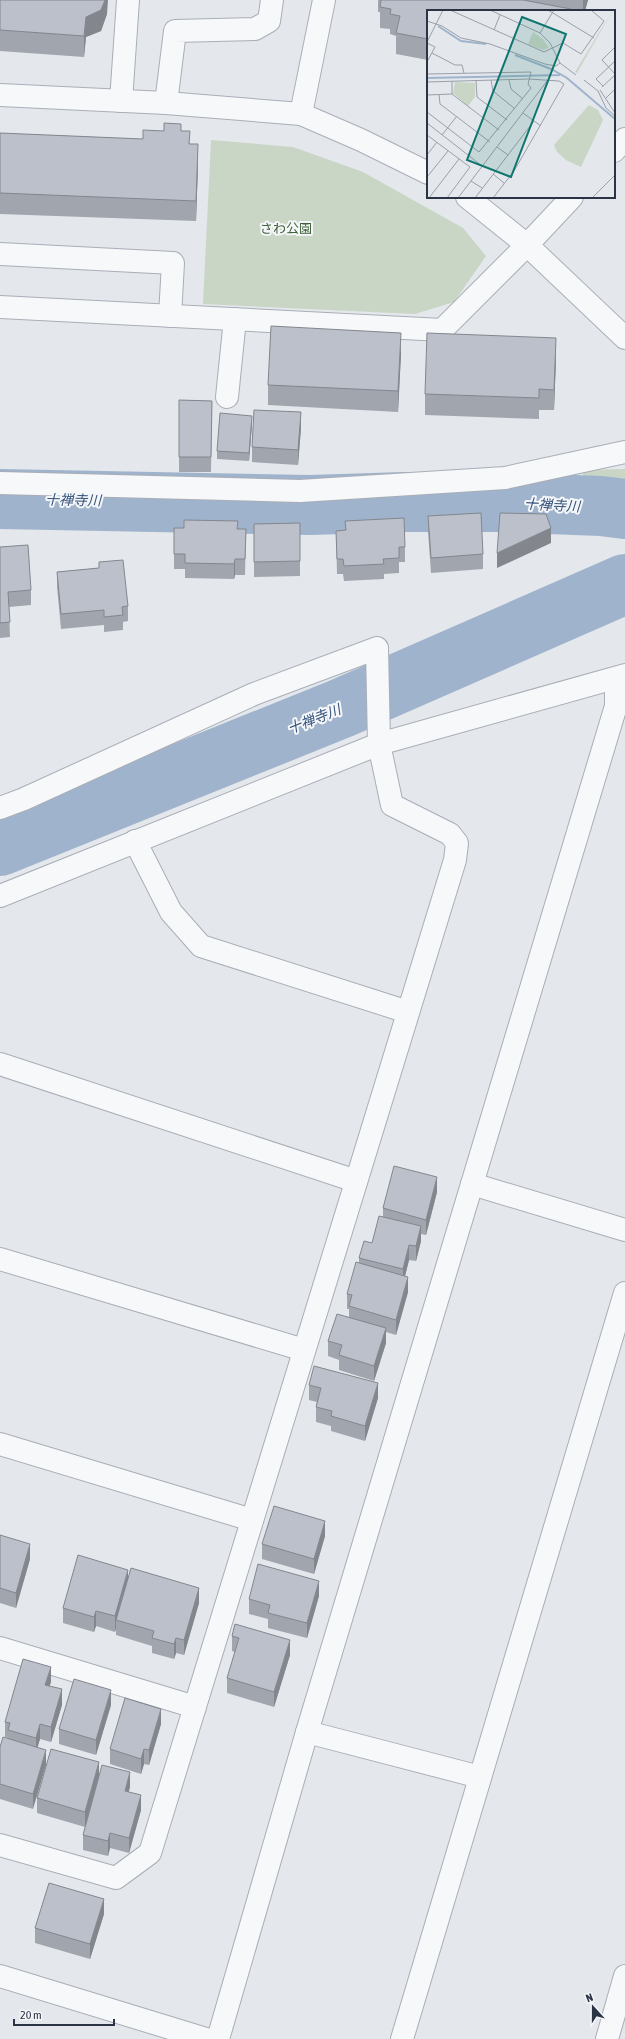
<svg xmlns="http://www.w3.org/2000/svg" width="625" height="2039" font-family="'Asap Condensed','Noto Sans JP',sans-serif">
<rect width="100%" height="100%" fill="#e4e7ec"/>
<g fill="#c9d6c5">
<path d="M211 140 293 147 363 172 463 228 486 256 454 302 415 314 203 304Z"/>
<path d="M625 469V483L583 480V470Z"/>
</g>
<g fill="none" stroke-linecap="round" stroke-linejoin="round">
<g stroke="#9fb4cc" stroke-width="60">
<path d="M0 499 311 505 403 502H495L601 506 625 509"/>
<path d="M0 846 342 708 625 584"/>
</g>
<g stroke="#a9aeb7" stroke-width="24">
<g id="minor">
<path d="M0 95 166 103 301 114 361 140 428 173"/>
<path d="M121 101 128 0"/>
<path d="M166 103 175 31 255 29 269 21 272 0"/>
<path d="M301 114 324 0"/>
<path d="M614 151 625 139"/>
<path d="M467 197 527 245 625 338"/>
<path d="M0 254 173 263 170 316"/>
<path d="M0 307 442 330 527 245 572 197"/>
<path d="M227 397 235 319"/>
<path d="M0 483 300 491 505 478 625 452"/>
<path d="M0 808 24 799 254 694 377 648 379 744 392 805 450 834 457 843 455 860 150 1853 116 1878 0 1845"/>
<path d="M135 841 171 912 201 946 408 1012"/>
<path d="M0 896 379 744 625 675"/>
<path d="M0 1064 356 1181"/>
<path d="M472 1184 625 1230"/>
<path d="M0 1259 304 1350"/>
<path d="M0 1444 252 1520"/>
<path d="M0 1648 195 1707"/>
<path d="M307 1732 480 1777"/>
<path d="M0 1976 206 2039"/>
<path d="M218 2039 307 1732 616 706V679"/>
<path d="M402 2039 625 1293"/>
<path d="M607 2039 625 1976"/>
</g>
</g>
<use href="#minor" stroke="#f7f8fa" stroke-width="22"/>
</g>
<g fill="#a1a5ae">
<path d="M0 0 107 14 101 31 86 37 84 57 0 51Z"/>
<path d="M378 0H588L585 11H428V60L396 54V36L390 34V29L380 28V12H378Z"/>
<path d="M164 131H181L190 144 198 165 196 221 0 214V133L143 139Z"/>
<path d="M401 354 398 412 268 405V385Z"/>
<path d="M556 359 554 410H539V419L425 415V394Z"/>
<path d="M179 400 212 401 211 472H179Z"/>
<path d="M252 424 249 461 217 459V451Z"/>
<path d="M301 428 298 465 252 462V447Z"/>
<path d="M428 516 483 554V569L431 573 428 531Z"/>
<path d="M345 521 405 547V562H399V573L384 574V579L344 581 343 574H337L336 531 345 530Z"/>
<path d="M300 523V576L254 577V524Z"/>
<path d="M174 528 246 529 245 575H235L234 579 185 578V569H174Z"/>
<path d="M0 547 31 590V605L9 607 10 637 0 638Z"/>
<path d="M99 562 128 606V621L123 622V630L104 632V625L61 629 57 587V572L99 568Z"/>
<path d="M437 1192 426 1235 421 1234V1241L416 1261 409 1260 405 1276 408 1292 396 1335 386 1332V1343L374 1381 339 1370V1360L328 1356V1341L349 1317V1309H347V1294L359 1263V1258L372 1243 383 1216V1208Z"/>
<path d="M309 1385 378 1398 365 1441 331 1431V1426L316 1422V1407L317 1402 309 1400Z"/>
<path d="M0 1535 30 1559 16 1608 0 1603Z"/>
<path d="M325 1536 314 1574 262 1559V1544Z"/>
<path d="M128 1576 199 1603 184 1655 176 1653 174 1659 152 1653V1646L116 1635V1628L115 1632 96 1626 94 1632 63 1623V1608Z"/>
<path d="M319 1596 307 1638 268 1628V1619L249 1614V1599Z"/>
<path d="M235 1624 290 1655 274 1707 227 1693V1678L235 1652 232 1651V1636Z"/>
<path d="M51 1682 49 1686 62 1705 51 1742 40 1739 37 1747 33 1809 0 1799V1747L8 1738 5 1737V1722Z"/>
<path d="M111 1705 96 1755 59 1744V1729Z"/>
<path d="M161 1724 149 1765 144 1764 141 1774 110 1764V1749Z"/>
<path d="M99 1776 130 1787 128 1792 141 1810 129 1853 110 1848 108 1856 83 1850V1835L93 1797 85 1827 37 1813V1798Z"/>
<path d="M104 1914 90 1959 35 1943V1928Z"/>
</g>
<g fill="#83868d">
<path d="M105 0H108L107 14 101 31 86 37 84 57V36L86 17Z"/>
<path d="M583 0H588L585 11H583Z"/>
<path d="M198 144V165L196 221V201Z"/>
<path d="M401 333V354L398 412V391Z"/>
<path d="M556 338V359L554 410V390Z"/>
<path d="M301 412V428L298 465V450Z"/>
<path d="M252 416V424L249 461V453Z"/>
<path d="M551 528V543L497 568V553Z"/>
<path d="M235 559V575L234 579V564Z"/>
<path d="M437 1177V1192L426 1235V1220Z"/>
<path d="M421 1226V1241L416 1261V1246Z"/>
<path d="M409 1245V1260L403 1284V1269Z"/>
<path d="M408 1277V1292L396 1335V1320Z"/>
<path d="M386 1328V1343L374 1381V1366Z"/>
<path d="M378 1383V1398L365 1441V1426Z"/>
<path d="M325 1521V1536L314 1574V1559Z"/>
<path d="M30 1544V1559L16 1608V1593Z"/>
<path d="M128 1570V1585L116 1620V1628L115 1632V1616Z"/>
<path d="M319 1581V1596L307 1638V1623Z"/>
<path d="M199 1588V1603L184 1655V1640Z"/>
<path d="M96 1611V1626L94 1632V1617Z"/>
<path d="M176 1638V1653L174 1659V1644Z"/>
<path d="M290 1640V1655L274 1707V1692Z"/>
<path d="M51 1667V1682L45 1700V1685Z"/>
<path d="M62 1689V1705L51 1742V1727Z"/>
<path d="M111 1690V1705L96 1755V1740Z"/>
<path d="M161 1709V1724L149 1765V1750Z"/>
<path d="M40 1724V1739L36 1753V1738Z"/>
<path d="M144 1749V1764L141 1774V1759Z"/>
<path d="M46 1750V1765L33 1809V1794Z"/>
<path d="M99 1762V1777L85 1827V1812Z"/>
<path d="M130 1772V1787L125 1806V1791Z"/>
<path d="M141 1795V1810L129 1853V1838Z"/>
<path d="M110 1833V1848L108 1856V1841Z"/>
<path d="M104 1899V1914L90 1959V1944Z"/>
</g>
<g fill="#bbc0ca" stroke="#83868d">
<path d="M0 0H105L101 10 86 17 84 36 0 30Z"/>
<path d="M381 0H523L571 9V11H428V39L396 33 400 16 390 14 391 9 380 7Z"/>
<path d="M164 123 181 124V131H190L189 144H198L196 201 0 193V133L143 139V130L164 131Z"/>
<path d="M271 326 401 333 398 391 268 385Z"/>
<path d="M427 333 556 338 554 390 539 389V398L425 394Z"/>
<path d="M179 400 212 401 211 457H179Z"/>
<path d="M254 410 301 412 298 450 252 447Z"/>
<path d="M220 413 252 416 249 453 217 451Z"/>
<path d="M481 513 483 554 431 558 428 516Z"/>
<path d="M500 513 546 514 551 528 497 553Z"/>
<path d="M404 518 405 547H399V558L383 559 384 564 344 566 343 559H337L336 531 346 530 345 521Z"/>
<path d="M184 520 238 521 237 529H246L245 559H235L234 564 185 563V554H174V528H184Z"/>
<path d="M300 523V561L254 562V524Z"/>
<path d="M28 545 31 590 8 592 10 622 0 623V547Z"/>
<path d="M123 560 128 606 122 607 123 615 104 617V610L61 614 57 572 99 568V562Z"/>
<path d="M394 1166 437 1177 426 1220 383 1208Z"/>
<path d="M379 1216 421 1226 416 1246 409 1245 403 1269 359 1258 364 1241 372 1243Z"/>
<path d="M356 1262 408 1277 396 1320 349 1306 352 1295 347 1294Z"/>
<path d="M337 1314 386 1328 374 1366 339 1355 342 1345 328 1341Z"/>
<path d="M314 1366 378 1383 365 1426 331 1416 332 1411 316 1407 321 1388 309 1385Z"/>
<path d="M274 1506 325 1521 314 1559 262 1544Z"/>
<path d="M0 1535 30 1544 16 1593 0 1588Z"/>
<path d="M78 1555 128 1570 115 1616 96 1611 94 1617 63 1608Z"/>
<path d="M258 1564 319 1581 307 1623 268 1613 270 1605 249 1599Z"/>
<path d="M131 1568 199 1588 184 1640 176 1638 174 1644 152 1638 154 1631 116 1620Z"/>
<path d="M235 1624 290 1640 274 1692 227 1678 239 1638 232 1636Z"/>
<path d="M23 1659 51 1667 45 1685 62 1689 51 1727 40 1724 36 1738 8 1730 10 1723 5 1722Z"/>
<path d="M74 1679 111 1690 96 1740 59 1729Z"/>
<path d="M125 1698 161 1709 149 1750 144 1749 141 1759 110 1749Z"/>
<path d="M3 1737 46 1750 33 1794 0 1784V1747Z"/>
<path d="M51 1749 99 1762 85 1812 37 1798Z"/>
<path d="M102 1765 130 1772 125 1791 141 1795 129 1838 110 1833 108 1841 83 1835Z"/>
<path d="M49 1883 104 1899 90 1944 35 1928Z"/>
</g>
<g text-anchor="middle" stroke-width="4" stroke-linejoin="round" paint-order="stroke">
<g font-size="13" fill="#3f6138" stroke="#f4f6f9">
<text x="286" y="233">さわ公園</text>
</g>
<g font-size="14" font-style="italic" fill="#34527a" stroke="#f4f6f9">
<text transform="translate(73 500) rotate(1)" y="5">十禅寺川</text>
<text transform="translate(552 505) rotate(3)" y="5">十禅寺川</text>
<text transform="translate(314 719) rotate(-22)" y="5">十禅寺川</text>
</g>
</g>
<g transform="translate(427 10)">
<rect width="188" height="188" fill="#e4e7ec"/>
<path d="M186 0 150 63 148 62ZM106 22 116 29 122 38 116 40 101 34ZM28 72 48 73V87L41 96 26 83ZM162 95 171 100 176 110 154 157 139 150 130 142 127 135Z" fill="#c9d6c5"/>
<path fill="none" stroke="#9fb4cc" stroke-width="2" d="M11 16 34 31 59 34M88 45 124 59 140 68 188 109M0 68 133 65"/>
<path fill="none" stroke="#9a9fa9" stroke-width="1" d="M23 0 117 42 136 33 154 44 177 11 164 0M63 0 113 23 123 33 133 53 149 65M121 0 167 28M0 11 15 16 34 28 63 34 118 54 129 56 133 53M67 20 73 5M113 23 127 0M0 32 16 0M0 33 8 37 0 52M188 37 175 50 188 64M5 43 28 55H35L37 63M0 64 104 62 101 74 104 78 52 142 0 102M49 70 50 87 80 110M64 70 66 81 88 99M82 70 84 79 96 89M157 70 171 81 179 98 188 106M25 71V84L72 120M0 72 102 69 132 71 137 74 87 161 66 188M176 76 169 69 188 51M175 77 188 65M173 80 188 103M12 84 13 94 63 132M0 85 25 84M179 88 188 79M96 103 114 116M0 113 55 156M0 125 43 157 20 188M15 125 30 106M70 137 81 145M0 145 10 132M66 164 77 173M0 167 21 141M44 171 55 178M2 188 32 149M31 188 120 71M48 188 107 111M165 188 188 165"/>
<path fill="#0f766e" fill-opacity="0.15" stroke="#0f766e" stroke-width="2" d="M95 7 139 24 84 167 40 150Z"/>
<rect width="188" height="188" fill="none" stroke="#2b3445" stroke-width="2"/>
</g>
<g transform="translate(593 2007) rotate(339)" stroke="#f4f6f9" stroke-width="3" paint-order="stroke">
<path d="M0-3L7 15L0 10L-7 15Z" fill="#2b3445"/>
<text y="-6" font-size="11" font-weight="bold" text-anchor="middle" fill="#2b3445">N</text>
</g>
<path d="M14 2019v6h100v-6" fill="none" stroke="#2b3445" stroke-width="2"/>
<text x="20" y="2019" font-size="12" fill="#2b3445" stroke="#f4f6f9" stroke-width="3" paint-order="stroke">20 m</text>
</svg>
